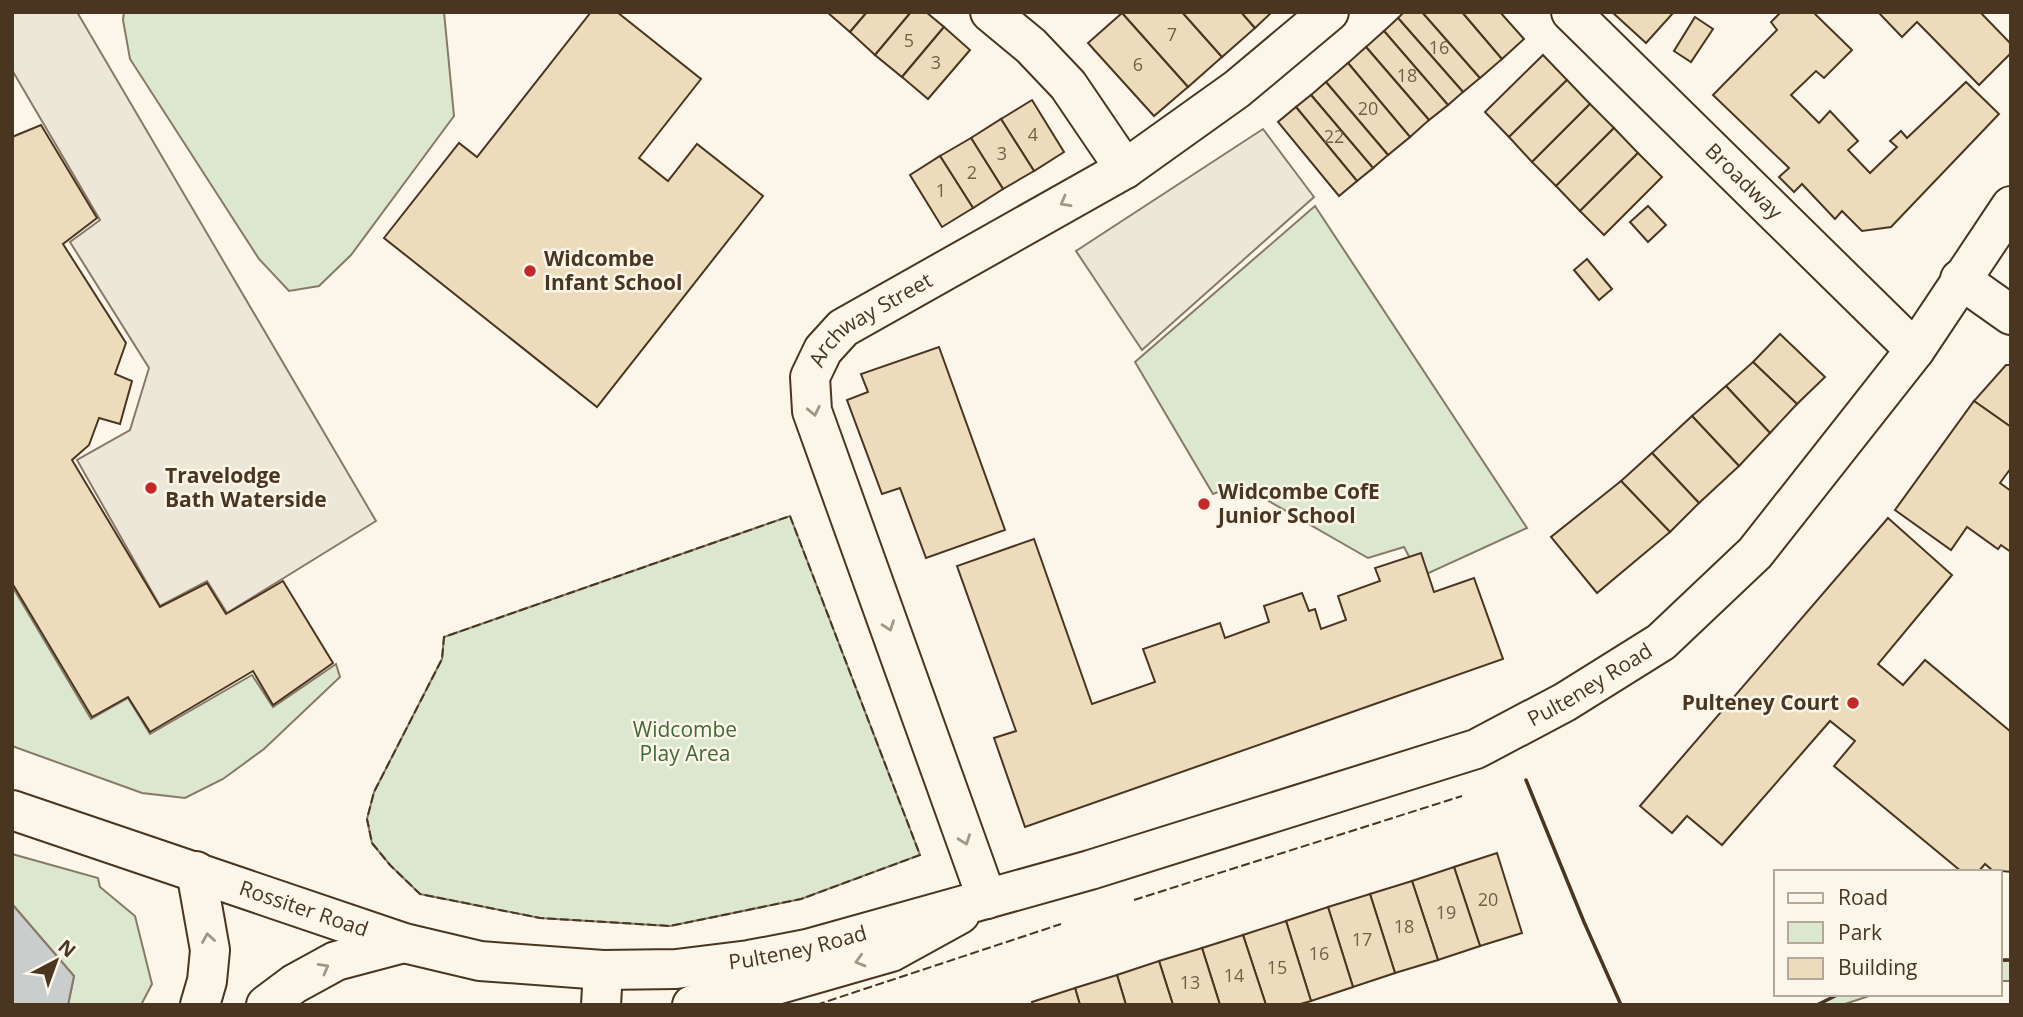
<svg xmlns="http://www.w3.org/2000/svg" width="2023" height="1017" font-family="'Open Sans',sans-serif">
<rect width="100%" height="100%" fill="#fbf6e9"/>
<g fill="#dce7d0" stroke="#887966" stroke-width="2">
<path d="M124 12H444L454 116 351 255 319 286 289 291 259 259 130 59 123 20Z"/>
<path d="M1315 206 1527 528 1420 577 1404 547 1368 558 1239 484 1213 494 1135 362Z"/>
<path d="M790 516 920 855 801 899 670 926 540 918 420 894 390 865 372 843 367 819 374 792 442 659 444 637Z"/>
<path d="M12 586 91 719 128 698 150 734 252 675 273 707 336 664 340 677 264 749 223 779 185 798 142 793 12 746Z"/>
<path d="M12 854 98 878 100 887 135 916 152 984 141 1005H68L74 976 12 904Z"/>
<rect x="2000" y="961" width="11" height="20"/>
<path d="M1839 994H1875L1842 1005H1817Z"/>
</g>
<g fill="#ede7d9" stroke="#887966" stroke-width="2">
<path d="M12 12H77L376 521 227 613 207 581 160 606 77 460 130 430 149 368 70 242 100 220 12 70Z"/>
<path d="M1263 129 1314 197 1142 350 1076 251Z"/>
</g>
<path fill="#c9cecd" stroke="#887966" stroke-width="2" d="M12 904 74 976 68 1005H12Z"/>
<g fill="#ecdcbc" stroke="#4a3520" stroke-width="2">
<path d="M591 12H617L701 79 639 158 668 181 697 144 763 196 597 407 384 238 459 143 477 157Z"/>
<path d="M827 12H867L850 32Z"/>
<path d="M867 12H911L875 55 850 32Z"/>
<path d="M911 12H926L944 27 902 77 875 55Z"/>
<path d="M1182 12 1222 57 1188 87 1122 13Z"/>
<path d="M1182 12H1241L1255 28 1222 57Z"/>
<path d="M1241 12H1272L1255 28Z"/>
<path d="M1404 12H1422L1480 78 1463 92 1398 18Z"/>
<path d="M1422 12H1462L1502 59 1480 78Z"/>
<path d="M1462 12H1500L1524 39 1502 59Z"/>
<path d="M1612 12H1674L1646 43Z"/>
<path d="M1781 12H1813L1852 50 1824 78 1816 71 1791 95 1819 123 1830 111 1858 141 1848 150 1870 173 1897 147 1890 141 1901 131 1907 138 1966 82 1999 114 1891 227 1862 231 1842 211 1835 219 1802 184 1794 192 1779 177 1789 168 1713 95 1777 30 1771 22Z"/>
<path d="M1878 12H1980L2011 44V53L1979 85 1917 22 1902 37Z"/>
<path d="M1122 13 1188 87 1154 116 1088 43Z"/>
<path d="M1695 17 1713 29 1691 62 1674 51Z"/>
<path d="M1398 18 1463 92 1448 105 1384 31Z"/>
<path d="M944 27 970 50 928 99 902 77Z"/>
<path d="M1384 31 1448 105 1429 120 1366 47Z"/>
<path d="M1366 47 1429 120 1410 137 1348 63Z"/>
<path d="M1543 55 1567 80 1509 137 1485 112Z"/>
<path d="M1348 63 1410 137 1388 155 1326 82Z"/>
<path d="M1567 80 1590 104 1532 162 1509 137Z"/>
<path d="M1326 82 1388 155 1373 168 1311 95Z"/>
<path d="M1311 95 1373 168 1357 181 1296 107Z"/>
<path d="M1032 100 1064 152 1034 171 1001 119Z"/>
<path d="M1590 104 1614 128 1556 186 1532 162Z"/>
<path d="M1296 107 1357 181 1339 196 1278 122Z"/>
<path d="M1001 119 1034 171 1003 189 971 138Z"/>
<path d="M41 125 97 218 63 244 126 343 115 374 132 381 120 424 99 418 89 445 72 460 160 607 207 583 226 614 283 581 333 663 273 705 253 671 150 732 128 697 92 717 12 583V137Z"/>
<path d="M1614 128 1638 153 1580 211 1556 186Z"/>
<path d="M971 138 1003 189 973 208 940 156Z"/>
<path d="M1638 153 1662 177 1604 235 1580 211Z"/>
<path d="M940 156 973 208 942 227 910 175Z"/>
<path d="M1648 206 1666 225 1648 242 1630 222Z"/>
<path d="M1587 259 1612 289 1599 300 1574 270Z"/>
<path d="M1780 334 1825 377 1797 404 1753 362Z"/>
<path d="M939 347 1005 530 926 558 900 488 882 494 847 400 868 392 861 374Z"/>
<path d="M1753 362 1797 404 1770 433 1726 386Z"/>
<path d="M2006 365H2011V427L1974 401Z"/>
<path d="M1726 386 1770 433 1739 466 1692 416Z"/>
<path d="M1974 401 2011 427V468L2000 483 2011 491V552L2001 545 1998 549 1967 527 1951 550 1895 510Z"/>
<path d="M1692 416 1739 466 1699 503 1652 453Z"/>
<path d="M1652 453 1699 503 1670 532 1621 481Z"/>
<path d="M1621 481 1670 532 1597 593 1551 537Z"/>
<path d="M1888 518 1952 575 1878 664 1903 685 1925 660 2011 732V872L1992 870 1985 864 1978 872H1962L1834 766 1855 741 1830 721 1722 845 1687 816 1672 833 1640 806Z"/>
<path d="M1034 539 1092 704 1155 682 1143 649 1220 623 1225 638 1269 622 1264 606 1302 593 1309 611 1315 609 1321 629 1346 620 1338 596 1380 581 1375 568 1421 553 1434 592 1474 578 1503 659 1025 827 994 738 1016 731 957 566Z"/>
<path d="M1497 853 1522 933 1480 946 1454 867Z"/>
<path d="M1454 867 1480 946 1438 960 1412 881Z"/>
<path d="M1412 881 1438 960 1395 973 1370 894Z"/>
<path d="M1370 894 1395 973 1353 987 1328 907Z"/>
<path d="M1328 907 1353 987 1311 1001 1286 921Z"/>
<path d="M1286 921 1311 1001 1297 1005H1266L1243 935Z"/>
<path d="M1243 935 1266 1005H1220L1202 948Z"/>
<path d="M1202 948 1220 1005H1173L1159 961Z"/>
<path d="M1159 961 1173 1005H1126L1117 975Z"/>
<path d="M1117 975 1126 1005H1080L1075 988Z"/>
<path d="M1075 988 1080 1005H1033L1032 1002Z"/>
</g>
<g fill="none" stroke-linecap="round" stroke-linejoin="round">
<g stroke="#4a3520" stroke-width="42">
<g id="minor">
<path d="M990 12 1031 46 1068 85 1125 169"/>
<path id="s1" d="M1571 12 1915 350"/>
<path d="M1960 279 2011 315"/>
<path id="s2" d="M987 899 812 411 810 377 823 350 843 328 1125 169 1237 89 1329 12"/>
<path d="M601 1005 603 970"/>
</g>
</g>
<g stroke="#4a3520" stroke-width="42">
<g id="major">
<path d="M196 871 210 950 207 981 200 1005"/>
<path d="M266 1005 294 984 336 961 404 943"/>
<path d="M692 1005 762 989 891 952 960 914"/>
</g>
</g>
<g stroke="#4a3520" stroke-width="42">
<g id="highway">
<path id="s3" d="M12 810 404 943 480 961 603 970 676 969 749 960 807 949 1090 870 1476 749 1565 702 1661 642 1755 553 1915 350 2011 206"/>
</g>
</g>
<use href="#minor" stroke="#fbf6e9" stroke-width="38"/>
<use href="#major" stroke="#fbf6e9" stroke-width="38"/>
<use href="#highway" stroke="#fbf6e9" stroke-width="38"/>
<g stroke="#4a3520" stroke-width="2" stroke-dasharray="9 3.5" stroke-linecap="butt">
<path d="M790 516 920 855 801 899 670 926 540 918 420 894 390 865 372 843 367 819 374 792 442 659 444 637Z"/>
<path d="M1134 900 1462 796"/>
<path d="M816 1005 1061 924"/>
</g>
<g stroke="#4a3520" stroke-width="3.5">
<path d="M1526 780 1584 922 1621 1005"/>
<path d="M2000 960H2011"/>
<path d="M1817 1005 1839 994"/>
</g>
</g>
<defs><path id="oneway-chevron" d="M-2-3.5L2.5 0L-2 3.5" fill="none" stroke-width="1.6" stroke-linecap="round" stroke-linejoin="round" transform="scale(1.75)"/></defs>
<g stroke="#a29684">
<use href="#oneway-chevron" transform="translate(1065 202) rotate(151)"/>
<use href="#oneway-chevron" transform="translate(814 411) rotate(78)"/>
<use href="#oneway-chevron" transform="translate(889 626) rotate(70)"/>
<use href="#oneway-chevron" transform="translate(965 840) rotate(70)"/>
<use href="#oneway-chevron" transform="translate(208 938) rotate(-99)"/>
<use href="#oneway-chevron" transform="translate(860 961) rotate(164)"/>
<use href="#oneway-chevron" transform="translate(324 968) rotate(-29)"/>
</g>
<g fill="#c62828" stroke="#fbf6e9" stroke-width="2.5">
<circle cx="530" cy="271" r="7"/>
<circle cx="151" cy="488" r="7"/>
<circle cx="1204" cy="504" r="7"/>
<circle cx="1853" cy="703" r="7"/>
</g>
<g text-anchor="middle" stroke-width="5" stroke-linejoin="round" paint-order="stroke">
<g font-size="18" fill="#725f47">
<text x="1172" y="41">7</text>
<text x="909" y="47">5</text>
<text x="1439" y="54">16</text>
<text x="936" y="69">3</text>
<text x="1138" y="71">6</text>
<text x="1407" y="82">18</text>
<text x="1368" y="115">20</text>
<text x="1033" y="141">4</text>
<text x="1334" y="143">22</text>
<text x="1002" y="160">3</text>
<text x="972" y="179">2</text>
<text x="941" y="197">1</text>
<text x="1488" y="906">20</text>
<text x="1446" y="919">19</text>
<text x="1404" y="933">18</text>
<text x="1362" y="946">17</text>
<text x="1319" y="960">16</text>
<text x="1277" y="974">15</text>
<text x="1234" y="982">14</text>
<text x="1190" y="989">13</text>
</g>
<g font-size="21" fill="#4a3520" stroke="#fbf6e9">
<text dy="7" stroke="none"><textPath href="#s1" startOffset="242">Broadway</textPath></text>
<text dy="7" stroke="none"><textPath href="#s2" startOffset="639">Archway Street</textPath></text>
<text dy="7" stroke="none"><textPath href="#s3" startOffset="1650">Pulteney Road</textPath></text>
<text dy="7" stroke="none"><textPath href="#s3" startOffset="308">Rossiter Road</textPath></text>
<text dy="7" stroke="none"><textPath href="#s3" startOffset="812">Pulteney Road</textPath></text>
</g>
<g font-size="21" font-weight="bold" fill="#4a3520" stroke="#fbf6e9" text-anchor="start">
<text x="544" y="266">Widcombe<tspan x="544" dy="24">Infant School</tspan></text>
<text x="165" y="483">Travelodge<tspan x="165" dy="24">Bath Waterside</tspan></text>
<text x="1218" y="499">Widcombe CofE<tspan x="1218" dy="24">Junior School</tspan></text>
<text x="1839" y="710" text-anchor="end">Pulteney Court</text>
</g>
<g font-size="21" fill="#436837" stroke="#fbf6e9">
<text x="685" y="737">Widcombe<tspan x="685" dy="24">Play Area</tspan></text>
</g>
</g>
<rect width="2023" height="1017" fill="none" stroke="#4a3520" stroke-width="28"/>
<rect x="1774" y="870" width="228" height="126" fill="#fbf6e9" stroke="#b4a999" stroke-width="2"/>
<rect x="1788" y="893" width="35" height="10" fill="#fbf6e9" stroke="#b4a999" stroke-width="2"/>
<text x="1838" y="905" font-size="21" fill="#4a3520">Road</text>
<rect x="1788" y="922" width="35" height="21" fill="#dce7d0" stroke="#b4a999" stroke-width="2"/>
<text x="1838" y="940" font-size="21" fill="#4a3520">Park</text>
<rect x="1788" y="958" width="35" height="21" fill="#ecdcbc" stroke="#b4a999" stroke-width="2"/>
<text x="1838" y="975" font-size="21" fill="#4a3520">Building</text>
<g transform="translate(56 961) rotate(41)" stroke="#fbf6e9" stroke-width="5" paint-order="stroke">
<path d="M0-5L12 26L0 18L-12 26Z" fill="#4a3520"/>
<text y="-10" font-size="19" font-weight="bold" text-anchor="middle" fill="#4a3520">N</text>
</g>
</svg>
